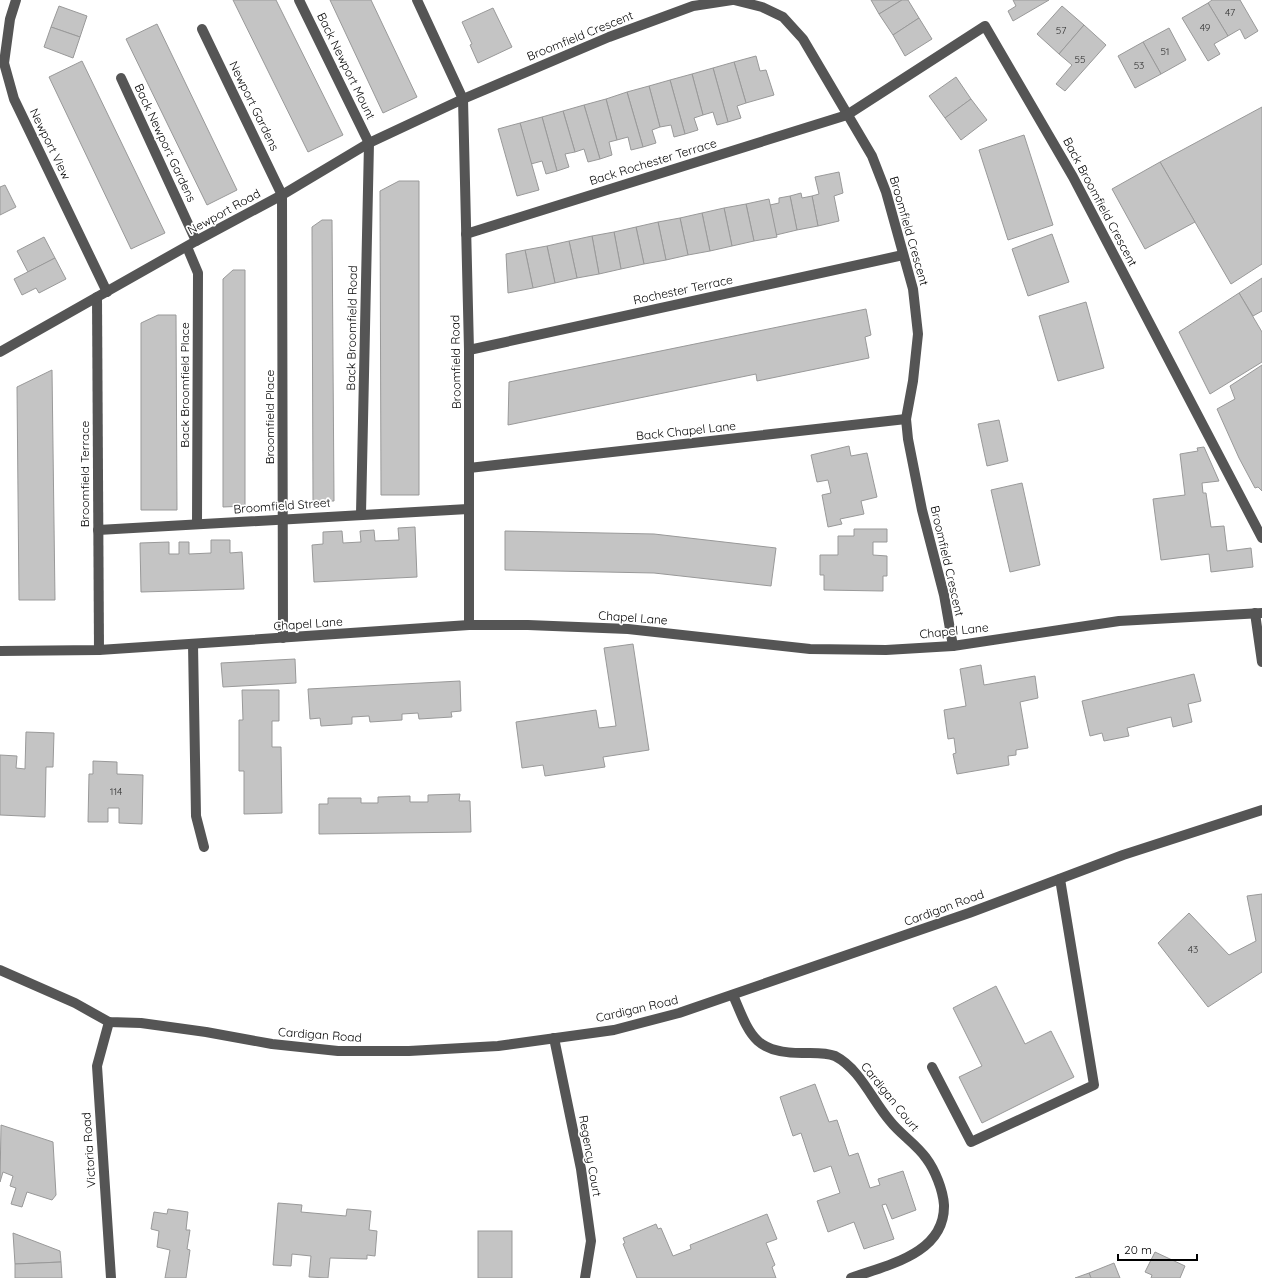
<svg xmlns="http://www.w3.org/2000/svg" width="1262" height="1278" font-family="Quicksand,sans-serif">
<rect width="100%" height="100%" fill="#fff"/>
<g fill="#c4c4c4" stroke="#999">
<path d="M233 0H276L343 135 308 152Z"/>
<path d="M330 0H371L417 97 383 113Z"/>
<path d="M871 0H902L879 14Z"/>
<path d="M902 0H908L919 18 893 35 879 14Z"/>
<path d="M1013 0H1049L1013 21 1008 11 1016 6Z"/>
<path d="M1212 0H1240L1258 31 1245 39 1240 29 1228 36 1208 3Z"/>
<path d="M1208 3 1228 36 1214 44 1220 54 1208 61 1182 18Z"/>
<path d="M59 6 87 16 80 37 51 27Z"/>
<path d="M1062 6 1084 25 1059 54 1037 34Z"/>
<path d="M493 8 512 47 478 63 470 45 472 44 462 22Z"/>
<path d="M919 18 932 39 905 56 893 35Z"/>
<path d="M157 24 237 190 207 205 126 39Z"/>
<path d="M1084 25 1106 45 1065 91 1056 84 1072 65 1059 54Z"/>
<path d="M51 27 80 37 73 58 44 47Z"/>
<path d="M1169 28 1186 60 1161 74 1143 42Z"/>
<path d="M1143 42 1161 74 1135 88 1118 56Z"/>
<path d="M756 56 760 71 766 70 774 95 746 103 734 62Z"/>
<path d="M82 61 165 233 131 249 49 77Z"/>
<path d="M734 62 746 103 737 106 741 118 728 122 713 68Z"/>
<path d="M713 68 728 122 717 125 713 112 703 115 692 74Z"/>
<path d="M692 74 703 115 694 118 698 130 685 134 670 80Z"/>
<path d="M956 77 971 99 945 118 929 96Z"/>
<path d="M670 80 685 134 674 137 671 125 660 127 649 86Z"/>
<path d="M649 86 660 127 652 130 656 143 643 147 627 92Z"/>
<path d="M627 92 643 147 631 150 628 137 617 140 606 99Z"/>
<path d="M606 99 617 140 609 142 612 155 600 159 584 105Z"/>
<path d="M971 99 987 120 961 140 945 118Z"/>
<path d="M584 105 600 159 588 162 584 149 575 152 563 111Z"/>
<path d="M1262 107V264L1231 284 1160 162Z"/>
<path d="M563 111 575 152 565 154 569 167 557 171 542 117Z"/>
<path d="M542 117 557 171 546 174 542 161 531 164 520 123Z"/>
<path d="M520 123 539 190 517 196 498 129Z"/>
<path d="M1024 135 1053 225 1008 240 979 150Z"/>
<path d="M1160 162 1195 222 1145 249 1112 189Z"/>
<path d="M839 172 843 193 834 196 839 221 818 226 812 196 819 194 815 177Z"/>
<path d="M399 181H419V495H381L380 191Z"/>
<path d="M5 185 16 207 0 215V187Z"/>
<path d="M801 193 802 198 812 196 818 226 797 230 790 196Z"/>
<path d="M790 196 797 230 776 235 770 205 779 203V198Z"/>
<path d="M769 199 777 237 754 241 746 204Z"/>
<path d="M746 204 754 241 732 246 724 208Z"/>
<path d="M724 208 732 246 710 251 702 213Z"/>
<path d="M702 213 710 251 688 255 680 218Z"/>
<path d="M680 218 688 255 666 260 658 222Z"/>
<path d="M322 220H332L334 501H313L312 227Z"/>
<path d="M658 222 666 260 644 264 636 227Z"/>
<path d="M636 227 644 264 621 269 614 232Z"/>
<path d="M614 232 621 269 599 274 592 236Z"/>
<path d="M1052 234 1069 282 1028 296 1012 249Z"/>
<path d="M592 236 599 274 577 278 569 241Z"/>
<path d="M44 237 55 258 28 272 17 251Z"/>
<path d="M569 241 577 278 555 283 547 246Z"/>
<path d="M547 246 555 283 533 288 525 250Z"/>
<path d="M525 250 533 288 508 293 506 254Z"/>
<path d="M55 258 66 279 39 293 36 288 22 295 14 279Z"/>
<path d="M233 270H245V506L223 507V279Z"/>
<path d="M1262 278V311L1253 316 1239 293Z"/>
<path d="M1239 293 1262 332V362L1210 394 1179 332Z"/>
<path d="M1086 302 1104 368 1058 381 1039 316Z"/>
<path d="M866 309 871 335 865 337 869 358 757 381 756 374 508 425 509 382Z"/>
<path d="M158 315H176L177 510H141V323Z"/>
<path d="M1262 365V491L1258 487 1255 488 1239 458 1217 409 1235 399 1230 386Z"/>
<path d="M52 370 55 600H19L17 387Z"/>
<path d="M999 420 1008 461 987 466 978 424Z"/>
<path d="M849 446 851 456 867 453 877 497 861 501 864 514 840 519 842 524 828 527 822 495 831 493 828 480 817 482 811 455Z"/>
<path d="M1204 447 1219 481 1202 483 1203 493H1206L1211 527 1224 526 1227 551 1251 548 1253 567 1211 572 1209 554 1161 560 1153 499 1185 495 1180 454 1198 451 1197 448Z"/>
<path d="M1022 483 1040 565 1010 572 991 490Z"/>
<path d="M415 527 417 577 314 582 312 545 323 544V532L342 531 343 543 361 542 360 531 374 530 375 541 399 540 398 528Z"/>
<path d="M854 529H887V542H873V555L887 556V576H883V591L824 590V575H820V555H838V536H854Z"/>
<path d="M505 531 654 534 776 548 771 586 654 573 505 570Z"/>
<path d="M211 540H230V553L242 552 244 589 141 592 140 543 169 542V554H179V542H189V554L211 553Z"/>
<path d="M633 644 649 750 603 757 605 767 545 776 543 765 522 768 516 722 596 710 599 728 616 726 604 648Z"/>
<path d="M295 659 296 683 223 687 221 663Z"/>
<path d="M981 665 984 685 1035 676 1038 698 1020 702 1028 748 1016 750V755L1008 756 1009 765 957 774 953 754 956 753 954 738 948 739 944 710 966 706 960 669Z"/>
<path d="M1194 674 1201 701 1188 704 1192 722 1173 727 1171 717 1127 728 1129 736 1104 741 1102 733 1090 736 1082 701Z"/>
<path d="M460 681 461 711 451 712 452 717 419 719 418 713 402 714V720L370 722 369 716 352 717V724L321 726 320 718 310 719 308 689Z"/>
<path d="M242 690H279V721H272V747H281L282 813 244 814V771H239V720H243Z"/>
<path d="M26 732 54 733 53 767H46L45 817 0 815V755L17 756 16 768 25 769Z"/>
<path d="M93 761 117 762V774L143 775 142 824 119 823V808H108V822H88L89 774H93Z"/>
<path d="M460 794 459 801H470L471 832 319 834V804H328V798H361V803H378V797L410 796V802H428V795Z"/>
<path d="M1262 894V972L1208 1007 1158 943 1189 913 1229 955 1256 941 1247 896Z"/>
<path d="M996 986 1025 1044 1051 1031 1074 1077 982 1123 959 1077 982 1066 953 1008Z"/>
<path d="M815 1084 829 1122 837 1120 849 1156 858 1153 870 1188 880 1185 878 1179 903 1171 916 1210 892 1219 886 1204 882 1205 894 1239 864 1249 854 1222 828 1232 817 1201 840 1193 831 1166 814 1172 801 1133 793 1136 780 1097Z"/>
<path d="M1 1125 53 1142 56 1195 52 1200 27 1192 22 1207 11 1204 16 1188 10 1186 13 1176 3 1172 0 1182Z"/>
<path d="M278 1203 302 1205 301 1212 346 1216 347 1209 371 1211 369 1230 377 1231 375 1256 367 1255V1259L330 1258 328 1278 309 1277 311 1256 292 1254 291 1266 273 1265Z"/>
<path d="M168 1209 188 1212 186 1230H190L187 1249 190 1250 186 1278H165L170 1250 157 1247 159 1231 151 1229 154 1212 167 1214Z"/>
<path d="M767 1214 777 1239 766 1243 775 1265 772 1267 776 1278H637L623 1244 625 1243 623 1238 656 1224 658 1229 661 1228 673 1256 691 1249 690 1245Z"/>
<rect x="478" y="1231" width="34" height="47"/>
<path d="M13 1233 60 1251 61 1262 15 1264Z"/>
<path d="M1155 1252 1185 1266 1180 1278H1151L1152 1275 1145 1272Z"/>
<path d="M61 1262 62 1278H15V1264Z"/>
<path d="M1114 1263 1120 1278H1091L1089 1273Z"/>
<path d="M1089 1273 1091 1278H1075Z"/>
</g>
<g fill="none" stroke-linecap="round" stroke-linejoin="round">
<g stroke="#555" stroke-width="10">
<path d="M16 0 10 19 4 63 14 99 107 292"/>
<path d="M299 0 369 143 361 514"/>
<path d="M417 0 463 99 469 350V625"/>
<path d="M734 0 762 7 783 17 803 39 872 156 886 192 913 289 918 334 913 381 906 419 908 439 922 510 944 595 953 646"/>
<path d="M202 29 282 195 283 638"/>
<path d="M121 78 196 241"/>
<path d="M466 234 847 115 985 26 1073 177 1262 538"/>
<path d="M187 247 198 273 197 524"/>
<path d="M97 297 99 650"/>
<path d="M469 350 903 255"/>
<path d="M0 352 196 241 282 195 369 143 463 99 609 37 693 6 732 0"/>
<path d="M469 468 906 419"/>
<path d="M98 530 468 509"/>
<path d="M1255 613 1262 662"/>
<path d="M193 644 196 816 204 847"/>
<path d="M0 651 99 650 469 625H528L628 629 810 649 886 650 953 646 1119 621 1262 613"/>
<path d="M0 970 75 1003 109 1022 141 1023 206 1032 272 1044 338 1051H409L498 1046 614 1030 679 1013 969 913 1123 855 1262 810"/>
<path d="M733 995C750 1035 754 1053 802 1053 812 1053 825 1052 835 1056 860 1069 872 1100 890 1121 900 1134 916 1144 926 1158 935 1170 943 1190 944 1205 945 1254 887 1265 851 1278"/>
<path d="M109 1022 97 1066 111 1278"/>
<path d="M554 1038 581 1169 591 1241 585 1278"/>
<path d="M932 1067 971 1142 1094 1085 1060 879"/>
</g>
</g>
<g text-anchor="middle" stroke-width="3.5" stroke-linejoin="round" paint-order="stroke">
<g font-size="10" fill="#313131">
<text x="1230" y="16">47</text>
<text x="1205" y="31">49</text>
<text x="1061" y="34">57</text>
<text x="1165" y="55">51</text>
<text x="1080" y="63">55</text>
<text x="1139" y="69">53</text>
<text x="116" y="795">114</text>
<text x="1193" y="953">43</text>
</g>
<g font-size="12" fill="#000" stroke="#fff">
<text transform="translate(580 36) rotate(-22)" y="4">Broomfield Crescent</text>
<text transform="translate(346 66) rotate(64)" y="4">Back Newport Mount</text>
<text transform="translate(254 106) rotate(64)" y="4">Newport Gardens</text>
<text transform="translate(165 143) rotate(65)" y="4">Back Newport Gardens</text>
<text transform="translate(50 144) rotate(64)" y="4">Newport View</text>
<text transform="translate(653 162) rotate(-17)" y="4">Back Rochester Terrace</text>
<text transform="translate(1100 202) rotate(62)" y="4">Back Broomfield Crescent</text>
<text transform="translate(224 212) rotate(-29)" y="4">Newport Road</text>
<text transform="translate(909 231) rotate(74)" y="4">Broomfield Crescent</text>
<text transform="translate(683 290) rotate(-12)" y="4">Rochester Terrace</text>
<text transform="translate(352 328) rotate(-89)" y="4">Back Broomfield Road</text>
<text transform="translate(456 362) rotate(-91)" y="4">Broomfield Road</text>
<text transform="translate(185 385) rotate(-90)" y="4">Back Broomfield Place</text>
<text transform="translate(270 417) rotate(-90)" y="4">Broomfield Place</text>
<text transform="translate(686 431) rotate(-6)" y="4">Back Chapel Lane</text>
<text transform="translate(85 474) rotate(-90)" y="4">Broomfield Terrace</text>
<text transform="translate(282 506) rotate(-4)" y="4">Broomfield Street</text>
<text transform="translate(947 561) rotate(77)" y="4">Broomfield Crescent</text>
<text transform="translate(633 618) rotate(4)" y="4">Chapel Lane</text>
<text transform="translate(308 624) rotate(-4)" y="4">Chapel Lane</text>
<text transform="translate(954 631) rotate(-6)" y="4">Chapel Lane</text>
<text transform="translate(944 908) rotate(-20)" y="4">Cardigan Road</text>
<text transform="translate(637 1009) rotate(-13)" y="4">Cardigan Road</text>
<text transform="translate(320 1035) rotate(4)" y="4">Cardigan Road</text>
<text transform="translate(890 1097) rotate(51)" y="4">Cardigan Court</text>
<text transform="translate(89 1150) rotate(-94)" y="4">Victoria Road</text>
<text transform="translate(590 1156) rotate(80)" y="4">Regency Court</text>
</g>
</g>
<path d="M1118 1254v6h79v-6" fill="none" stroke="#000000" stroke-width="2"/>
<text x="1124" y="1254" font-size="12" fill="#000000" stroke="#ffffff" stroke-width="3" paint-order="stroke">20 m</text>
</svg>
